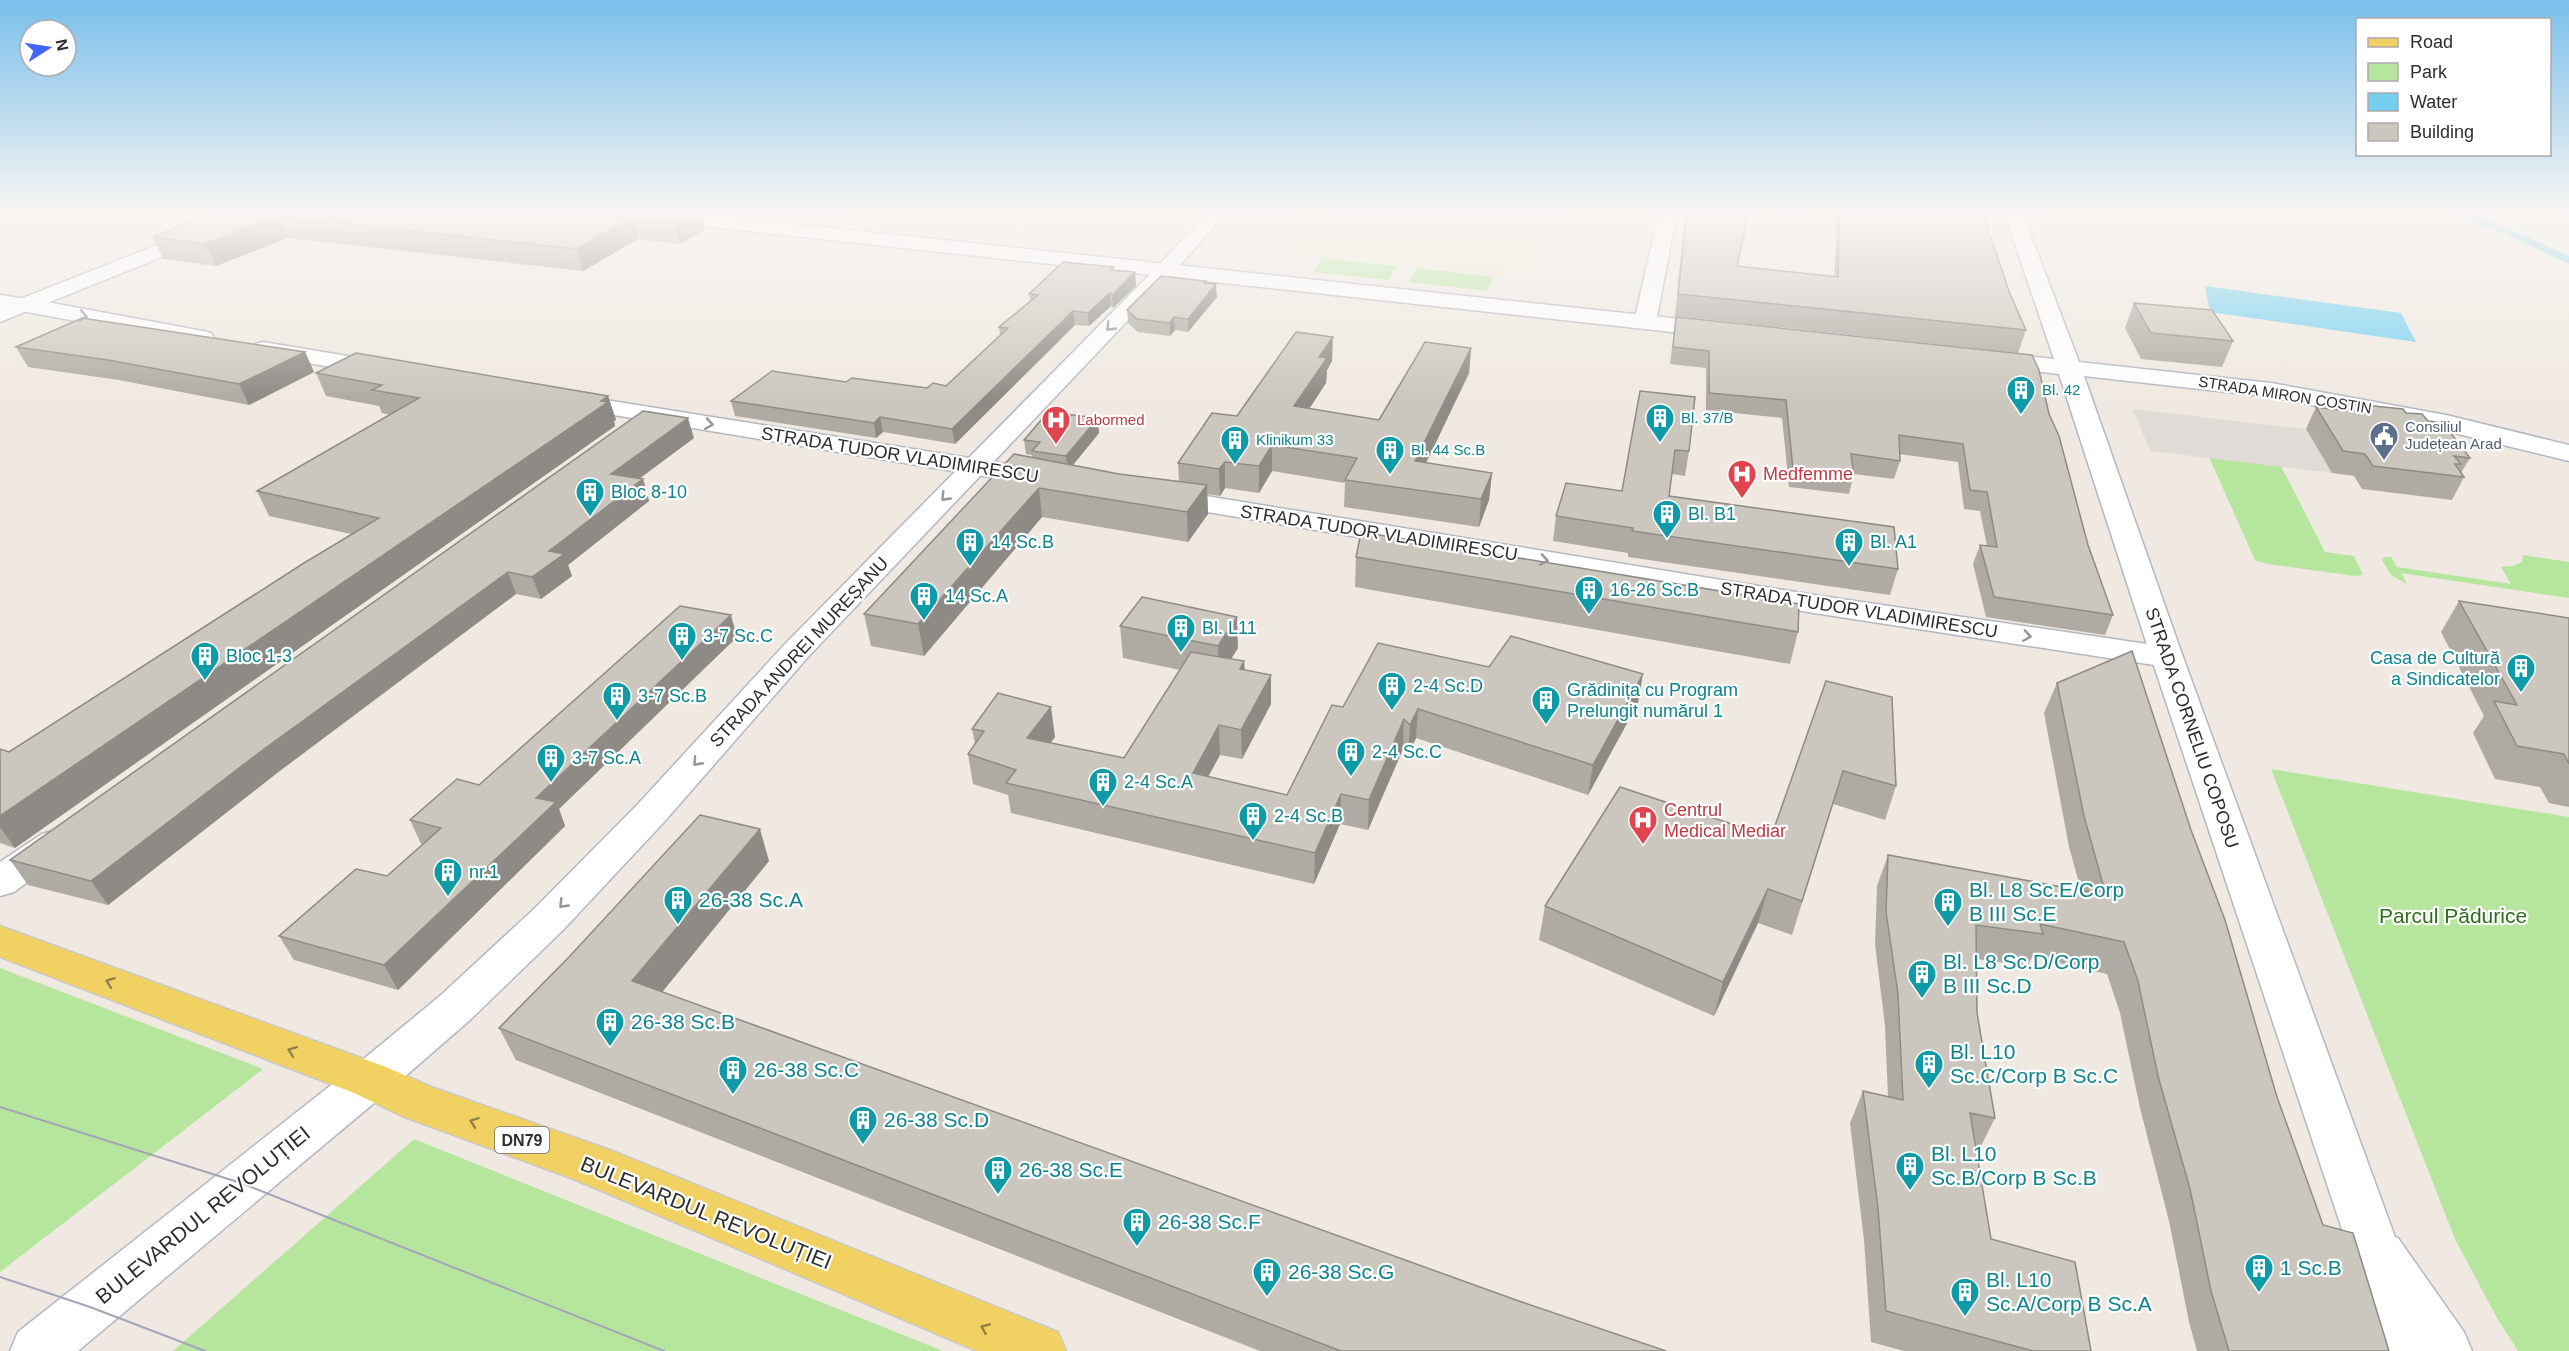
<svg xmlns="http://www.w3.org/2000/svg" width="2569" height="1351" font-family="Helvetica,sans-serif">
<rect width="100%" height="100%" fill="#efe9e1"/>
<path fill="#f0e6d1" d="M1325 212H1552L1535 270 1510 267 1503 276 1294 253Z"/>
<g fill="#b6e59e">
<path d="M1323 258 1397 266 1389 280 1313 272Z"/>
<path d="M1417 268 1494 277 1487 291 1409 282Z"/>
<path d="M2209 457 2281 466 2325 552 2354 556 2363 575 2355 576 2267 564 2255 560Z"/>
<path d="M2523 555 2569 562V598L2401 573 2407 584 2391 575 2382 560 2384 557H2391L2397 567 2511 584 2501 567 2513 566 2522 562Z"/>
<path d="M2271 769 2569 817V1351H2518L2497 1318 2455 1239Z"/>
<path d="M0 968 263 1069 0 1272Z"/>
<path d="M414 1139 943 1351H173Z"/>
</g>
<path fill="#dfdcd8" d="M2133 409 2306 429 2332 473 2150 451Z"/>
<path fill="#75cff0" d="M2205 286 2401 313 2416 342 2210 312Z"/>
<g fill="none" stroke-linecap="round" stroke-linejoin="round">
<path stroke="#75cff0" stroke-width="7" d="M2453 212 2507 231 2569 260"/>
<g stroke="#b4b7c1" stroke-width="3">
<g id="minor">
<path d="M721 212H744L724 226H710L707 222Z"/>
<path d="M1659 212H1677L1656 322 1653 327 1645 329 1637 327 1634 322Z"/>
<path d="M25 298 203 331 211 333 214 338 211 343 203 345 17 310 14 305 17 300Z"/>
<path d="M263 342 384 362 392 364 396 369 392 374 384 376 255 354 251 349 255 344Z"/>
<path d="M568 394 1044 470 1054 472 1057 478 1054 484 1044 486 559 406 556 401 559 396Z"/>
<path d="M1163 489 1814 595 2167 647 2178 650 2183 657 2178 664 2167 667 1814 613 1153 503 1149 497 1153 491Z"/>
<path d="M55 830 68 834 74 843 68 852 14 892 0 896V862L42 834Z"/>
</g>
</g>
<g stroke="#b4b7c1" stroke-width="3">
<g id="tertiary">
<path d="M1208 212H1227L1172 274 808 657 664 822 563 930 471 1019 386 1093 78 1351H10L18 1332 354 1067 441 995 535 908 638 804 786 643 1158 266Z"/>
<path d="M0 295 33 300 36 305 33 310 25 312 0 307Z"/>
</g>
</g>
<g stroke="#b4b7c1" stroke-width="3">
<g id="secondary">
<path d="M240 212H266L264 216 0 322V307Z"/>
<path d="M619 212H682L1718 323 1726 325 1729 330 1726 335 1718 337 628 218 621 216Z"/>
<path d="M2004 212H2022L2079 362 2271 383 2446 415 2569 445V461L2446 431 2271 397 2084 376 2183 657 2395 1237 2398 1238 2464 1332 2472 1351H2366L2347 1244 2151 657 2059 374 1990 366 1982 364 1978 359 1982 354 1990 352 2054 359Z"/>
</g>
</g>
<g stroke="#c9c9c9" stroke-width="3">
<path id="primary" d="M0 926 386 1067 434 1088 610 1150 1058 1332 1066 1351H977L576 1180 402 1116 354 1093 0 957Z"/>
</g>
<use href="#minor" fill="#fff" fill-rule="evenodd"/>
<use href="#tertiary" fill="#fff" fill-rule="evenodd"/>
<use href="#secondary" fill="#fff" fill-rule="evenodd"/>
<use href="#primary" fill="#f2d163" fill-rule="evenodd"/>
<g stroke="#a3a6b8" stroke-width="2">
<path d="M0 1107 241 1183 664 1351"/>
<path d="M0 1277 90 1307 205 1351"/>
</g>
</g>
<g fill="#afaba4">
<path d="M214 212H701L705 229 680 244 638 239 583 271 287 238 216 266 163 259 153 237Z"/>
<path d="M764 212H840L829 219Z"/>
<path d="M1180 212H1205L1203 214H1195Z"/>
<path d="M1226 212H1280L1273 221 1226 216Z"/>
<path d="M1685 212H1749L1737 266 1834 277 1836 241 1835 212H1982L2010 294 2026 330 2018 353 1675 316Z"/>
<path d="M1114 270 1135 272 1136 286 1113 308 1111 306 1089 326 1075 325 955 444 883 432 876 438 735 416 731 401 846 382 927 388 946 386 1000 335 999 327 1030 301 1029 294Z"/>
<path d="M1206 281V283L1217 297 1188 332 1175 330 1170 336 1138 332 1128 323 1127 310Z"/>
<path d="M2134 303 2233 341 2222 367 2141 359 2125 328Z"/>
<path d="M1676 317 2049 414 2088 545 2113 615 2105 635 1986 617 1973 564 1980 545 1987 546 1980 511 1964 509 1958 462 1899 454 1900 461 1894 479 1854 474 1849 494 1789 487 1782 418 1706 410V368L1670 364Z"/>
<path d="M16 347 305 352 314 372 249 405 119 380 28 367Z"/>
<path d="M1471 348 1469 373 1426 463 1492 473 1489 500 1479 527 1344 507 1345 483 1272 471 1259 493 1225 488 1220 496 1207 494 1208 514 1188 542 1042 517 924 656 871 646 864 614 1032 458V455L1026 454 1024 440 1099 433 1073 465 1119 474 1179 481 1178 463 1237 416 1332 361 1327 370 1326 383 1309 409 1379 420Z"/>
<path d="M316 373 608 396 616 420 614 421 615 426 15 848 0 843V749L9 752 351 534 269 516 257 491 390 415 382 413 379 406 326 396Z"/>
<path d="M1640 391 1689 451 1685 476 1672 474 1669 496 1898 569 1890 595 1628 557V553L1553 541 1556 516 1622 491Z"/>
<path d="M2334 402 2406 413 2428 421 2470 458 2461 473 2464 477 2452 500 2362 489 2354 476 2332 473 2306 429 2316 407 2330 409Z"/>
<path d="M694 438 639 479H643L649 501 568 565 572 576 541 599 516 594 277 773 108 905 28 885 10 860Z"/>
<path d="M1356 557 1798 632 1790 664 1355 587Z"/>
<path d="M2459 601 2569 618V807L2549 803 2540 787 2495 779 2473 733 2484 716 2441 632Z"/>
<path d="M1120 626 1238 648 1231 659 1244 661 1245 670 1271 704 1242 759 1220 755 1208 776 1287 795 1343 707 1638 703 1588 795 1416 738 1408 755 1403 749 1368 830 1340 824 1314 884 1011 813 1008 795 973 784 968 754 975 744 972 729 1055 737 1050 743 1124 758 1180 670 1123 658Z"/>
<path d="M737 637 559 809 565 826 398 990 294 960 279 936 387 876 423 844H421L410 820 479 785Z"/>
<path d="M1826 681 1896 786 1885 820 1833 804 1792 935 1758 923 1714 1016 1539 940 1545 906 1771 837Z"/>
<path d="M2057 683 2277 1097 2323 1225 2389 1351H2197L2189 1322 2169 1221 2140 1108 2120 1013 2107 974 2032 957 2028 966 1976 959 1977 1013 1995 1118 1979 1150 1976 1149 1991 1239 2091 1351H1904L1871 1342 1864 1240 1850 1123 1863 1091 1888 1097 1885 1026 1875 944 1877 886 1888 855 2081 890 2069 847 2044 713Z"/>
<path d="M769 861 662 992 1516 1300 1666 1351H1260L516 1060 499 1028Z"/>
</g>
<g fill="#8e8b86">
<path d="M692 212H701L705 229 680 244 674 222Z"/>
<path d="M828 212H840L829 219Z"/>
<path d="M1273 212H1280L1273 221Z"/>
<path d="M278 216 287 238 216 266 205 244Z"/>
<path d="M632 218 638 239 583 271 576 249Z"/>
<path d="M1135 272 1136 286 1113 308 1112 295Z"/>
<path d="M1216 284 1217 297 1188 332V319Z"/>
<path d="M1110 293 1111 306 1089 326 1088 313Z"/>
<path d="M1073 311 1075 325 955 444 952 429Z"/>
<path d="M1174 317 1175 330 1170 336V323Z"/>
<path d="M1333 337 1332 361 1327 370 1326 383 1294 432V406L1319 357Z"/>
<path d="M1471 348 1469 373 1414 488 1415 461Z"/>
<path d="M305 352 314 372 249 405 239 384Z"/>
<path d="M608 396 616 420 614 421 615 426 15 848 0 827V816Z"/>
<path d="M880 417 883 432 876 438 874 423Z"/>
<path d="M688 418 694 438 617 495 611 474Z"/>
<path d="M1098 418 1099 433 1068 471 1066 456Z"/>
<path d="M1272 445V471L1259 493V466Z"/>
<path d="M1225 462V488L1220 496 1219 469Z"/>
<path d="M1492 473 1489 500 1479 527 1481 499Z"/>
<path d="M643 479 649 501 568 565 572 576 541 599 532 577 549 551Z"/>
<path d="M1207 485 1208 514 1188 542 1187 512Z"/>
<path d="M1039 488 1042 517 924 656 918 624Z"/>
<path d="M508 572 516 594 277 773 108 905 91 881 264 749Z"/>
<path d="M731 615 737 637 559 809 565 826 398 990 384 965 536 798Z"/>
<path d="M1237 617 1238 648 1219 678 1218 646Z"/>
<path d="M1244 661 1245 690 1240 669Z"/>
<path d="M1643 674 1638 703 1588 795 1593 765Z"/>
<path d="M1271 675V704L1242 759 1241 730Z"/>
<path d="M1051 707 1055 737 1031 767 1027 738Z"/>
<path d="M1418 709 1416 738 1408 755 1410 725Z"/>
<path d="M1404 719 1403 749 1368 830 1369 800Z"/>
<path d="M1219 725 1220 755 1194 803 1193 773Z"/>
<path d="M1341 794 1340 824 1314 884 1315 853Z"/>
<path d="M760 829 769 861 645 1013 632 981Z"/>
<path d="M1768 889 1758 923 1714 1016 1723 982Z"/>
</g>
<g fill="#cbc7bf" stroke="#8e8b86" stroke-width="1.5">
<path d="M214 212H692L674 222 632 218 576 249 278 216 205 244 153 237Z"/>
<path d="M1687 212H1749L1737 266 1838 277 1840 212H1982L2010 294 2026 330 1678 294Z"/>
<path d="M1063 262 1114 267 1111 270 1135 272 1112 295 1110 293 1088 313 1073 311 952 429 880 417 874 423 731 401 772 371 846 382 852 378 927 388 933 383 946 386 1008 328 999 327 1038 295 1029 294Z"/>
<path d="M1161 276 1206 281 1204 283 1216 284 1188 319 1174 317 1170 323 1137 319 1127 310Z"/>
<path d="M2134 303 2212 310 2233 341 2151 333Z"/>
<path d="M1676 317 2032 355 2039 370 2049 414 2059 436 2088 545 2113 615 1994 597 1980 545 1997 547 1987 492 1970 490 1963 444 1899 435 1900 461 1851 454 1854 475 1793 469 1786 400 1709 393V351L1673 347Z"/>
<path d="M82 318 305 352 239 384 108 360 16 347Z"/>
<path d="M1296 332 1333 337 1319 357 1327 358 1294 406 1379 420 1425 342 1471 348 1415 461 1492 473 1481 499 1345 480 1357 458 1272 445 1259 466 1225 462 1219 469 1178 463 1212 413 1237 416Z"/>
<path d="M356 353 608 396 601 401 608 402 0 816V749L9 752 304 563 379 518 257 491 419 398 372 390 382 385 316 373Z"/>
<path d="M1640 391 1695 397 1689 451 1675 450 1669 496 1894 527 1898 569 1632 531 1633 528 1556 516 1566 483 1622 491Z"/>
<path d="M2334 402 2403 409 2406 413 2422 414 2428 421 2443 423 2470 458 2454 456 2461 464H2455L2464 477 2373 466 2365 454 2343 451 2316 407 2339 410Z"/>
<path d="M643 411 688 418 611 474 643 479 549 551 564 554 532 577 508 572 264 749 91 881 10 860Z"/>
<path d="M1048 412 1098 418 1066 456 1032 451 1040 442 1024 440Z"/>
<path d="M1014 454 1119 474 1207 485 1187 512 1039 488 918 624 864 614Z"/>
<path d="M1361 532 1799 604 1798 632 1356 557Z"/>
<path d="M1142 597 1237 617 1218 646 1120 626Z"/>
<path d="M2459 601 2569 618V764L2564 754 2517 746 2494 701 2517 705Z"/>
<path d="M680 606 731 615 536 798 556 802 384 965 279 936 356 869 387 876 441 828 410 820 457 779 479 785Z"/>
<path d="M1511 636 1643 674 1593 765 1418 709 1410 725 1404 719 1369 800 1341 794 1315 853 1006 783 1016 770 968 754 984 731 972 729 998 693 1051 707 1027 738 1124 758 1191 652 1244 661 1240 669 1271 675 1241 730 1219 725 1193 773 1287 795 1332 705 1343 707 1378 643 1489 667Z"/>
<path d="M2132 651 2191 830 2225 920 2277 1097 2323 1225 2353 1233 2389 1351H2229L2211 1291 2190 1189 2158 1076 2138 981 2124 942 2040 924 2043 934 1976 925 1977 1013 1995 1118 1970 1113 1991 1239 2075 1262 2091 1351H2033L1886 1311 1878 1208 1863 1091 1903 1100 1898 994 1886 912 1888 855 2106 895 2084 816 2057 683Z"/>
<path d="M1826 681 1892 697 1896 786 1843 771 1802 901 1768 889 1723 982 1545 906 1620 787 1771 837Z"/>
<path d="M700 815 760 829 632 981 1516 1300 1666 1351H1341L499 1028 569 957Z"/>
</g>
<defs><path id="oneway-chevron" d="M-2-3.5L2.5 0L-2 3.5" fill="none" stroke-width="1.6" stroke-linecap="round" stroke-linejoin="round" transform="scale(1.5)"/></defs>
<g stroke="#969696">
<use href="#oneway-chevron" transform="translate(83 316) rotate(11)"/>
<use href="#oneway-chevron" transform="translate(1110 327) rotate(134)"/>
<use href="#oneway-chevron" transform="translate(709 424) rotate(9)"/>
<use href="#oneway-chevron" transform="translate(945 497) rotate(134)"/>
<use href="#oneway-chevron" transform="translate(1544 560) rotate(9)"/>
<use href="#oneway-chevron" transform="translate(2027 636) rotate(9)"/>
<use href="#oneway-chevron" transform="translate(697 762) rotate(132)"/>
<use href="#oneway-chevron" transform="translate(563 904) rotate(134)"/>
</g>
<g stroke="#908048">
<use href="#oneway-chevron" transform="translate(110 982) rotate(-159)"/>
<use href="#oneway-chevron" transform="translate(292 1051) rotate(-160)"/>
<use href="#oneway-chevron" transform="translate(474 1122) rotate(-160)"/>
<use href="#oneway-chevron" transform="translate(985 1328) rotate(-157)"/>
</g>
<linearGradient id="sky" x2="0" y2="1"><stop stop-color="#7abfeb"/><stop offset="0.53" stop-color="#f8f5f2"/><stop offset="1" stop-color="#f8f5f2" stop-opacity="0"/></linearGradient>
<rect width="2569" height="401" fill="url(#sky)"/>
<defs>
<g id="building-pin" transform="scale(1.5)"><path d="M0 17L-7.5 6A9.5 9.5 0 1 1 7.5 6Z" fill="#0f9aa8" stroke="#fff"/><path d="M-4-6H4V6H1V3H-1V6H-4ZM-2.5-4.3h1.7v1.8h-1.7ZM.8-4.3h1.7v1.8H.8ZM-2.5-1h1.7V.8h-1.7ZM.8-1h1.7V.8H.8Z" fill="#fff"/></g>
<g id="hospital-pin" transform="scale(1.5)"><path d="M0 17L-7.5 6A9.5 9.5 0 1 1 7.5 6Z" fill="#e0444e" stroke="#fff"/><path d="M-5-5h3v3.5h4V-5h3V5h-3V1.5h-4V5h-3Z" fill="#fff"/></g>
<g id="civic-pin" transform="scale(1.5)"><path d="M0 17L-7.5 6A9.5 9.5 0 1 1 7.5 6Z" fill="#5c6f8a" stroke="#fff"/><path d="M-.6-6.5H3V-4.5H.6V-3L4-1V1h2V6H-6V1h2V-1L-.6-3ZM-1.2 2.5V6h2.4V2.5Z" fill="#fff"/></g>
</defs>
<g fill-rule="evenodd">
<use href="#building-pin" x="2021" y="390"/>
<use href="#building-pin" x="1660" y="418"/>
<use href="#hospital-pin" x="1056" y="420"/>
<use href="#civic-pin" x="2384" y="436"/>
<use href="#building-pin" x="1235" y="440"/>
<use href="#building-pin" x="1390" y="450"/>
<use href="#hospital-pin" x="1742" y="474"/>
<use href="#building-pin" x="590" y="492"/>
<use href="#building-pin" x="1667" y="514"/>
<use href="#building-pin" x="970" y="542"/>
<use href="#building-pin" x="1849" y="542"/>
<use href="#building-pin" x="1589" y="590"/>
<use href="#building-pin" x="924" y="596"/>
<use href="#building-pin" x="1181" y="628"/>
<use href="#building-pin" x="682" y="636"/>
<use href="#building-pin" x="205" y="656"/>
<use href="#building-pin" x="2521" y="668"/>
<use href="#building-pin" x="1392" y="686"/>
<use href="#building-pin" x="617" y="696"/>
<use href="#building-pin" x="1546" y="700"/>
<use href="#building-pin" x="1351" y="752"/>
<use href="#building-pin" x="551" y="758"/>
<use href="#building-pin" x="1103" y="782"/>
<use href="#building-pin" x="1253" y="816"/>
<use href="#hospital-pin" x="1643" y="820"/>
<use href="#building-pin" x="448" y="872"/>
<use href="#building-pin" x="678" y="900"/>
<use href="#building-pin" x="1948" y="902"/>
<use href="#building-pin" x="1922" y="974"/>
<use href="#building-pin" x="610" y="1022"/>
<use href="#building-pin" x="1929" y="1064"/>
<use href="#building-pin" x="733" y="1070"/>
<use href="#building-pin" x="863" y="1120"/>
<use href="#building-pin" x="1910" y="1166"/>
<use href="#building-pin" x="998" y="1170"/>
<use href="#building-pin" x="1137" y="1222"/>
<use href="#building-pin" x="2259" y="1268"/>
<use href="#building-pin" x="1267" y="1272"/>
<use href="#building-pin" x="1965" y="1292"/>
</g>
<g text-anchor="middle" stroke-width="4.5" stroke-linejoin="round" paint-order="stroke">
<g font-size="15" fill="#0d838f" stroke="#fff" text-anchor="start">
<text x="2042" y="395">Bl. 42</text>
<text x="1681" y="423">Bl. 37/B</text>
<text x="1256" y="445">Klinikum 33</text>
<text x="1411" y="455">Bl. 44 Sc.B</text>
</g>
<g font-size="15" fill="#2e2e2e" stroke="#fff">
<text transform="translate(2285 395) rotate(9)" y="5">STRADA MIRON COSTIN</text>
</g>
<g font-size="15" fill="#be3a42" stroke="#fff" text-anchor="start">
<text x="1077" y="425">Labormed</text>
</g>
<g font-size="15" fill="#4e5e75" stroke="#fff" text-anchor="start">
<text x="2405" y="432">Consiliul<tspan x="2405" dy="17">Județean Arad</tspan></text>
</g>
<rect fill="#fff" stroke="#6d6d6d" stroke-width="1.5" x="495" y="1127" width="54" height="26" rx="4.5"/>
<g font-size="16" font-weight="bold" fill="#2e2e2e">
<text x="522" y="1146">DN79</text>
</g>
<g font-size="18" fill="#2e2e2e" stroke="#fff">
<text transform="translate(900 455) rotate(9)" y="6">STRADA TUDOR VLADIMIRESCU</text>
<text transform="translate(1379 533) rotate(9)" y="6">STRADA TUDOR VLADIMIRESCU</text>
<text transform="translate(1859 610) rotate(9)" y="6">STRADA TUDOR VLADIMIRESCU</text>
<text transform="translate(799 652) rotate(-47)" y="6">STRADA ANDREI MUREȘANU</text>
<text transform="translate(2192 728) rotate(71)" y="6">STRADA CORNELIU COPOSU</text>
</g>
<g font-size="18" fill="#be3a42" stroke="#fff" text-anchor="start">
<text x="1763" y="480">Medfemme</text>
<text x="1664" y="816">Centrul<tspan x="1664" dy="21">Medical Mediar</tspan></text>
</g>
<g font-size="18" fill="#0d838f" stroke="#fff" text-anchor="start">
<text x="611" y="498">Bloc 8-10</text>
<text x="1688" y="520">Bl. B1</text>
<text x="991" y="548">14 Sc.B</text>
<text x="1870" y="548">Bl. A1</text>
<text x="1610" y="596">16-26 Sc.B</text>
<text x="945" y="602">14 Sc.A</text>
<text x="1202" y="634">Bl. L11</text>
<text x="703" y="642">3-7 Sc.C</text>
<text x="226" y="662">Bloc 1-3</text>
<text x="2500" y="664" text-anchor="end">Casa de Cultură<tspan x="2500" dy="21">a Sindicatelor</tspan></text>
<text x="1413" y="692">2-4 Sc.D</text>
<text x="1567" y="696">Grădinița cu Program<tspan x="1567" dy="21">Prelungit numărul 1</tspan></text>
<text x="638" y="702">3-7 Sc.B</text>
<text x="1372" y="758">2-4 Sc.C</text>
<text x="572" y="764">3-7 Sc.A</text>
<text x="1124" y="788">2-4 Sc.A</text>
<text x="1274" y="822">2-4 Sc.B</text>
<text x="469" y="878">nr.1</text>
</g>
<g font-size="21" fill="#0d838f" stroke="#fff" text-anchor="start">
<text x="1969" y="897">Bl. L8 Sc.E/Corp<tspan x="1969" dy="24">B III Sc.E</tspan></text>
<text x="699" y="907">26-38 Sc.A</text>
<text x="1943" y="969">Bl. L8 Sc.D/Corp<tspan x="1943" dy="24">B III Sc.D</tspan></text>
<text x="631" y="1029">26-38 Sc.B</text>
<text x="1950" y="1059">Bl. L10<tspan x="1950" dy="24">Sc.C/Corp B Sc.C</tspan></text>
<text x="754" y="1077">26-38 Sc.C</text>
<text x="884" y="1127">26-38 Sc.D</text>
<text x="1931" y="1161">Bl. L10<tspan x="1931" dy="24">Sc.B/Corp B Sc.B</tspan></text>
<text x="1019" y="1177">26-38 Sc.E</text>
<text x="1158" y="1229">26-38 Sc.F</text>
<text x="2280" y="1275">1 Sc.B</text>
<text x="1288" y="1279">26-38 Sc.G</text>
<text x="1986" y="1287">Bl. L10<tspan x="1986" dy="24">Sc.A/Corp B Sc.A</tspan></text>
</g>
<g font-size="21" fill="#2c6e1b" stroke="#fff">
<text x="2453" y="923">Parcul Pădurice</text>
</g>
<g font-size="21" fill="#2e2e2e" stroke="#fff">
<text transform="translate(706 1213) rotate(22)" y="7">BULEVARDUL REVOLUȚIEI</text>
<text transform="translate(203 1215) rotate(-39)" y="7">BULEVARDUL REVOLUȚIEI</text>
</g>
</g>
<rect x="2356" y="18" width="195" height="138" fill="#ffffff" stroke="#ababab" stroke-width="1.5"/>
<rect x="2368" y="38" width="30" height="9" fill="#f2d163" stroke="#ababab" stroke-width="1.5"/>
<text x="2410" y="48" font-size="18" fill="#2e2e2e">Road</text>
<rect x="2368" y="63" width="30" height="18" fill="#b6e59e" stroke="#ababab" stroke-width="1.5"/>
<text x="2410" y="78" font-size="18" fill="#2e2e2e">Park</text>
<rect x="2368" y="93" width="30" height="18" fill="#75cff0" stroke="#ababab" stroke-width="1.5"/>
<text x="2410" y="108" font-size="18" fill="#2e2e2e">Water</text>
<rect x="2368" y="123" width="30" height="18" fill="#cbc7bf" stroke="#ababab" stroke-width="1.5"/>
<text x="2410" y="138" font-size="18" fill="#2e2e2e">Building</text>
<g transform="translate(48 48) rotate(78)"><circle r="28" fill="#ffffff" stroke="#ababab" stroke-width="1.5"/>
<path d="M0-4.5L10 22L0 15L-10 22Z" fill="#4264fb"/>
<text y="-9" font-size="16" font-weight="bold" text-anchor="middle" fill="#2e2e2e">N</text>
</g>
</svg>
